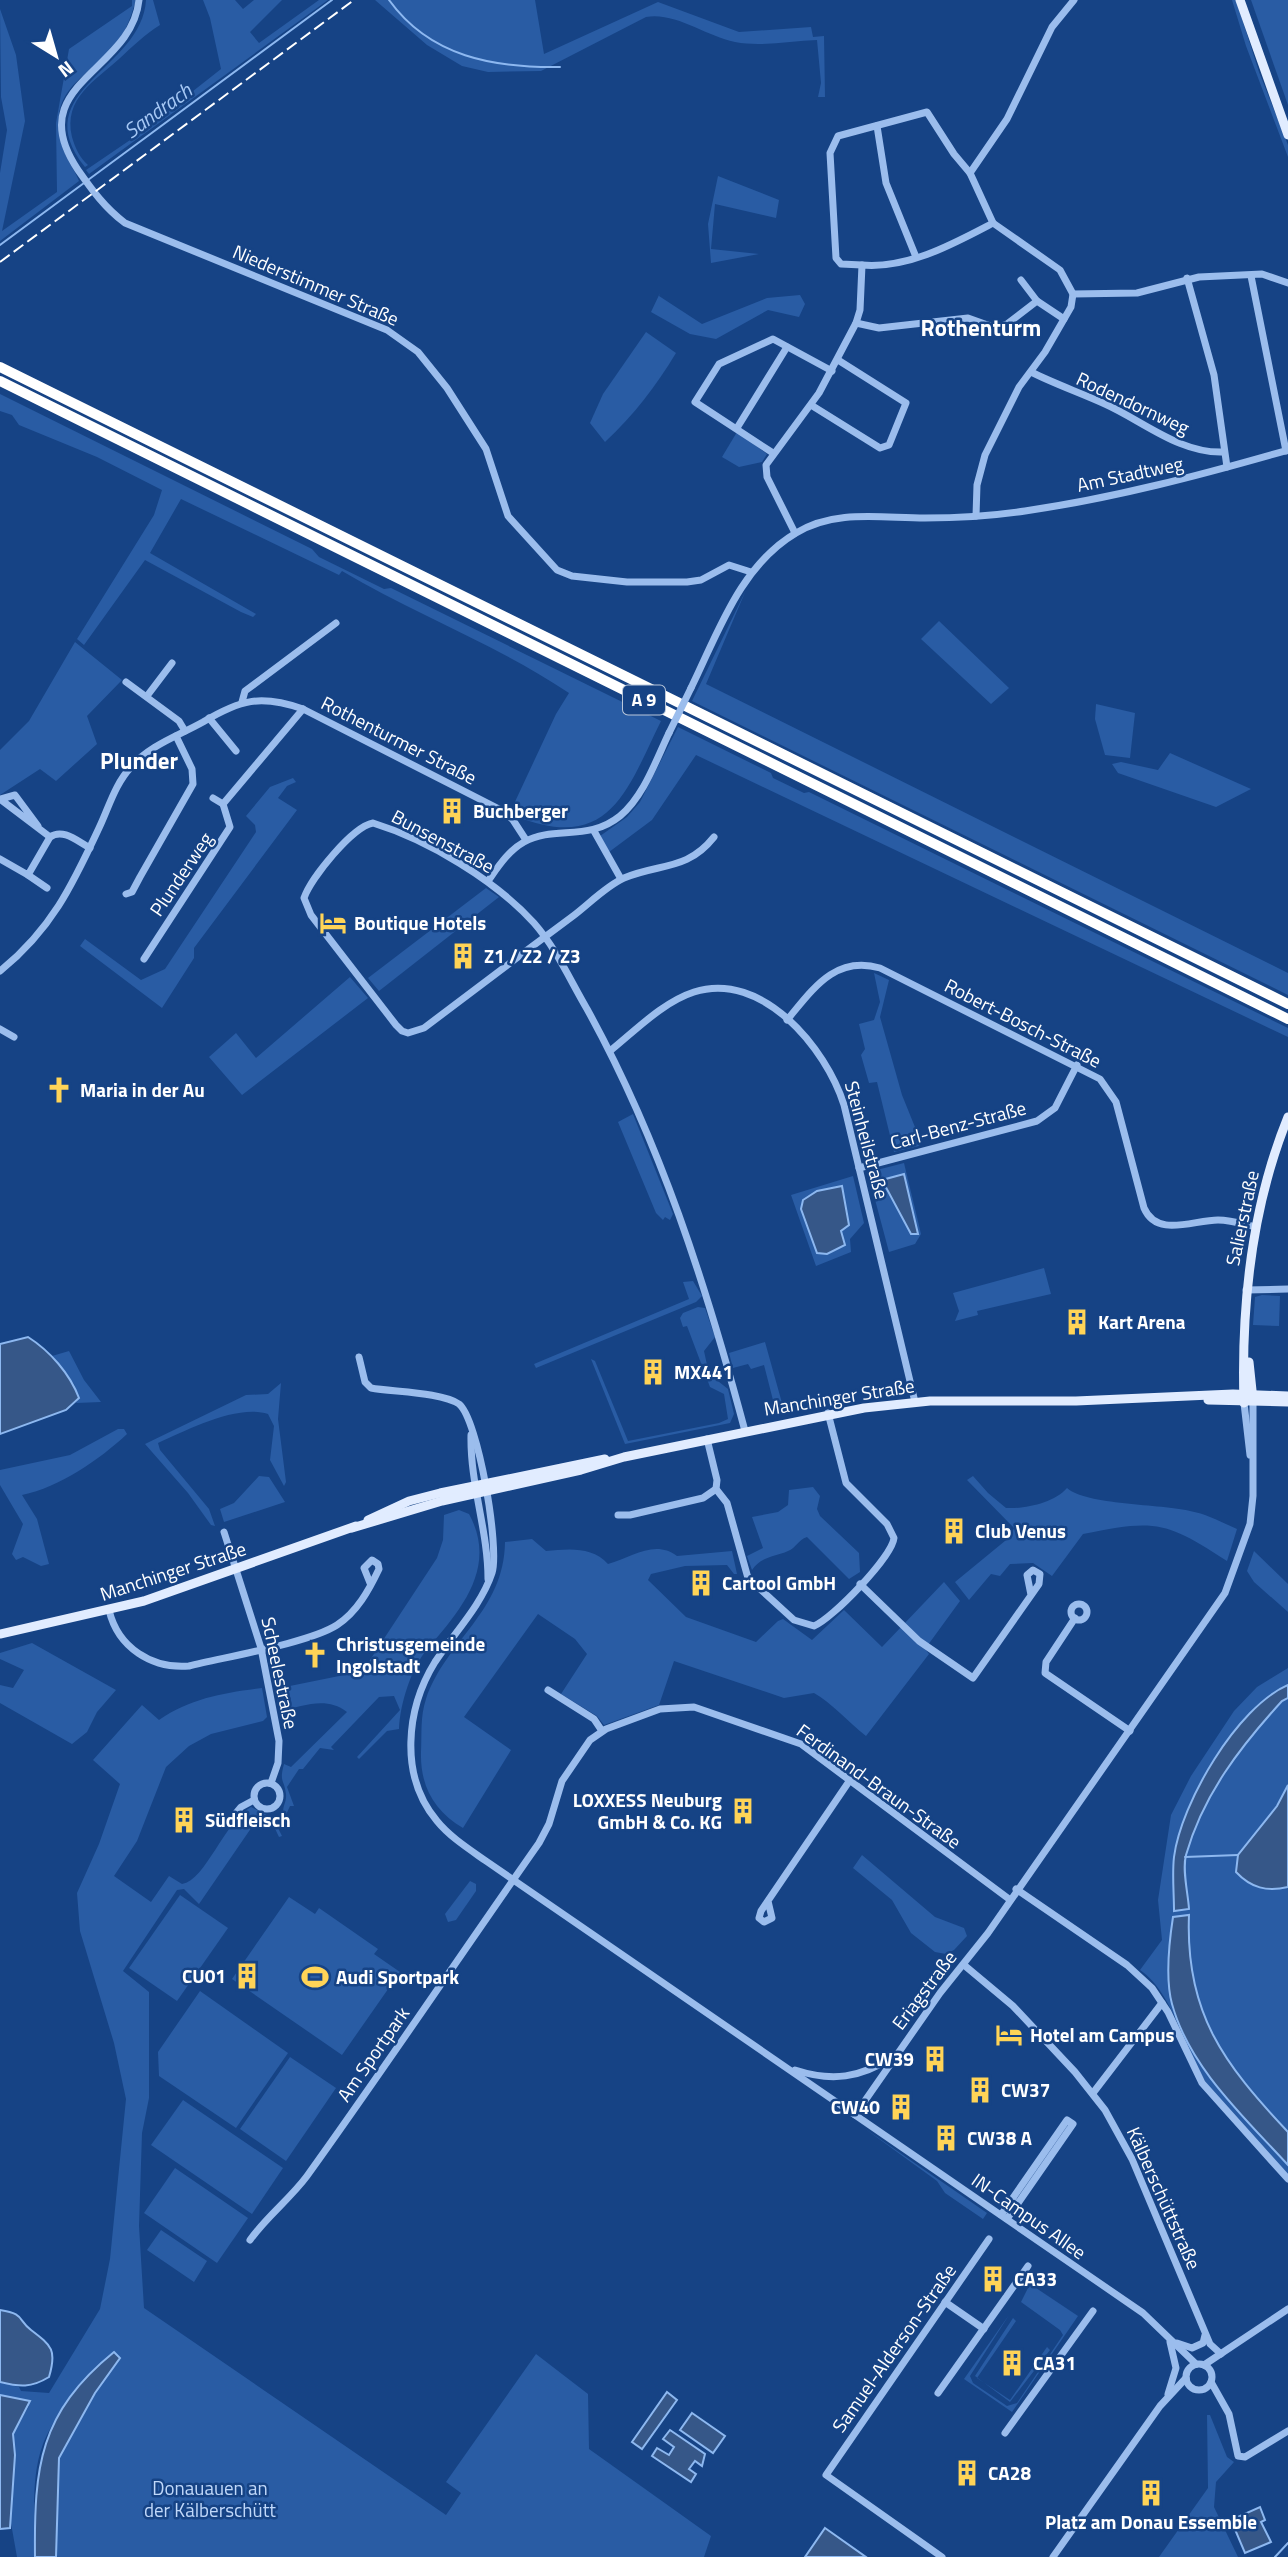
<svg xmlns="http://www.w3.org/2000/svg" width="1288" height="2557" font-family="'Titillium Web',sans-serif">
<rect width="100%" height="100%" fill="#164385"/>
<g fill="#295ca4">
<path d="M132 0H136C130 20 124 37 109 52 80 82 50 91 61 142 64 157 74 168 79 181L0 241V173L7 130 1 97 0 9 16 55 25 121 2 231 57 192 56 123 69 49 132 6Z"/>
<path d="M146 0H153L160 25C144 35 133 46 119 59 95 81 63 98 72 137 75 148 80 158 88 165L85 167C24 90 142 70 146 0Z"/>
<path d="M203 0H235L243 9 254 0H282L250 32 259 43 319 0H328L89 174 86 170 136 136 221 69 210 18Z"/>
<path d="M375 0H535L544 54 658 2 739 32 811 27 813 37 824 36 825 97H818L821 83 817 40C791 41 761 47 735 42 705 36 676 12 646 17L541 71 488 72 462 66 427 45Z"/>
<path d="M1232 0H1236L1259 72 1288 145V157L1246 46Z"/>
<path d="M1251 0H1288V105Z"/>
<path d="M718 176 779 200 776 218 715 204 711 249 759 254 711 263 708 224Z"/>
<path d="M660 293 659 296 702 324 767 298 800 295 805 304 799 317 768 310 716 339 690 334 651 312Z"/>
<path d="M646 332 676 353C656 386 634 415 605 442L590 423 603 394Z"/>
<path d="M0 394 312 549 319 557 384 589 391 588 661 721C627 790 610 854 515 816L513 806 556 714 569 693C498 645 416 615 342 571L339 575 181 499 150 553 256 614 253 617 241 612 145 560 84 645 77 639 154 515 162 490 97 457 19 425 12 415 0 411Z"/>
<path d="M737 432 767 454 762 462 739 467 722 457Z"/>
<path d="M746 590 706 684 1288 973V995L692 701Z"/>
<path d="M939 621 1009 688 991 704 921 639Z"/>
<path d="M75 642 122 680 87 716 97 744 56 781 40 769 0 795V750L29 721Z"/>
<path d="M1096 704 1135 713 1130 758 1105 755 1095 719Z"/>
<path d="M678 727 771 773 773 778 804 793 809 792 1288 1028V1037L696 755 652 820 609 852 600 836 627 817 640 802Z"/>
<path d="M1170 753 1251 789 1216 807 1118 773 1112 764 1121 762 1158 770Z"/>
<path d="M293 778 296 782 287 786 278 798 297 810 194 948V958L162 1008 80 946 85 939 141 980 165 969 256 832 255 825 246 816 270 787Z"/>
<path d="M486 888 499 897 379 991 368 978Z"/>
<path d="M874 973 889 980 880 1017 902 1095 921 1142 919 1146 894 1152 877 1082 869 1083 861 1055 865 1049 859 1024 874 1020 880 1002Z"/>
<path d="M350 977 368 998 242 1095 209 1057 236 1033 256 1058Z"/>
<path d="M633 1114 673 1214 670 1220 665 1217 663 1220 656 1213 618 1122Z"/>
<path d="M904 1163 921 1234 915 1244 889 1252 869 1177 873 1171Z"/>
<path d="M853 1176 864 1223 850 1239 851 1252 816 1266 791 1195Z"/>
<path d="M1044 1268 1051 1294 977 1311 978 1315 955 1321 959 1311 953 1293Z"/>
<path d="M693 1281 702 1296 696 1302 536 1368 534 1364 689 1299 683 1282Z"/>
<path d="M1262 1295 1280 1296 1279 1326 1253 1325 1255 1297Z"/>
<path d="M698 1307 705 1308 715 1337 704 1351 709 1374 728 1389 734 1414 730 1423 625 1444 591 1359 595 1361 628 1441 719 1423 728 1419 724 1394 710 1387 687 1326 683 1327 680 1318 683 1313Z"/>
<path d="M765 1342 782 1403 774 1404 764 1365 751 1369 748 1364 733 1368 729 1353Z"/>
<path d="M69 1351 84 1380 101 1402 76 1403 79 1398 74 1384 52 1356Z"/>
<path d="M281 1383 278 1419 286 1482 284 1486 270 1460 274 1426 268 1414C237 1404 187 1430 158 1443L160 1450 209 1509 215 1526 211 1525 188 1493 145 1444 246 1395 268 1394Z"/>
<path d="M118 1429H124L127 1434C99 1460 60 1487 22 1495L37 1519 49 1564 41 1566 23 1557 16 1560 12 1554 23 1524 0 1485V1470L70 1455Z"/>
<path d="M259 1476 269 1477 285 1502 224 1522 220 1509 234 1503Z"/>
<path d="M973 1476 988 1493 1006 1508C1025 1509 1054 1503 1067 1488 1085 1505 1162 1504 1190 1511 1207 1514 1221 1522 1237 1529L1227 1561C1166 1521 1155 1519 1083 1534L1052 1576 1033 1563 1010 1564 1000 1576 991 1574 969 1600 955 1582 1011 1536 1014 1528 967 1480Z"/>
<path d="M813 1487 820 1496 817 1509 820 1516 859 1553 860 1572 849 1579 807 1537C798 1540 796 1548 788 1551 775 1557 761 1556 752 1570L747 1556 763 1548 752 1517 778 1512 788 1505 789 1490Z"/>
<path d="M459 1510 469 1514C498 1567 461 1610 428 1648 411 1668 400 1704 399 1729L387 1731 359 1759 357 1757 400 1710 394 1696 379 1697 331 1747 334 1750 320 1748 303 1769H299L287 1787 294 1806H290L285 1817C280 1808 287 1804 286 1794 284 1778 279 1783 284 1764L291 1767 347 1712C326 1696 304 1706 280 1711L275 1689 349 1674 368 1663 437 1558 443 1540 444 1515Z"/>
<path d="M532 1539 546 1551C568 1549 592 1546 608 1564 632 1557 655 1539 677 1556L732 1551 737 1574H734L727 1565 685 1566 651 1574 648 1580 686 1617 756 1642 778 1621 783 1619 812 1640 844 1610 882 1647 944 1582 960 1601 925 1649 929 1654 866 1736C849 1723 831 1702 814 1693L784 1698 674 1661 659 1705 604 1725 597 1716 561 1694 587 1654 575 1639 538 1614 464 1717 511 1750 463 1828C434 1811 420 1786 421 1752 422 1734 420 1717 426 1699 446 1640 504 1612 505 1542Z"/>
<path d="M1254 1551 1288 1584V1612L1254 1582 1247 1571Z"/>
<path d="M32 1643 116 1690 97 1712 87 1732 72 1744 0 1703V1685L13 1688 24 1670 0 1659V1653Z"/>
<path d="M1288 1668V1785L1277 1806 1238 1855 1236 1872 1288 1887V2175C1262 2146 1230 2118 1208 2086 1186 2052 1172 1991 1140 1970L1162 1940 1158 1900 1171 1815 1191 1776 1234 1711 1257 1687Z"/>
<path d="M262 1688 267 1717 263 1721 211 1734 189 1746 166 1767 137 1841 114 1876 151 1902 169 1876 182 1884C206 1880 224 1822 251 1807L273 1818 282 1836 279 1837C270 1816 272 1826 258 1818L199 1904 184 1889 177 1890 123 1971 149 1992V2098L142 2133 139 2226 144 2308 446 2515 461 2493 446 2482 536 2354 588 2394 589 2449 711 2536 704 2557H56L59 2458 99 2387V2365C78 2388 54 2416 43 2444 30 2479 35 2521 35 2557H17L9 2512 15 2455 13 2434 29 2406 0 2395V2382L19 2387 21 2391 49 2393 100 2309 110 2259 126 2099 114 2043 80 1931 77 1893 99 1844 120 1784 93 1760 142 1705 159 1720C191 1698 224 1693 262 1688Z"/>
<path d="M862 1855 935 1917 964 1928 967 1936 954 1950 946 1954 935 1952 911 1933 892 1900 853 1868Z"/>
<path d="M470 1881 476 1884V1891L456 1920 448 1922 445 1914Z"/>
<path d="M180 1895 228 1928 177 2001 129 1968Z"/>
<path d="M289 1897 315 1914 319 1908 378 1949 374 1954 400 1972 342 2055 232 1979Z"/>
<path d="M200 1991 288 2053 236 2128 159 2076 158 2052Z"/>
<path d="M290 2057 336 2088 286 2161 240 2129Z"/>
<path d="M183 2100 283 2168 252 2214 151 2145Z"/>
<path d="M864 2128 987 2213 983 2219 945 2193 937 2181Z"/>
<path d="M175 2168 248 2218 217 2263 144 2213Z"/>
<path d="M161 2230 207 2261 194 2282 147 2250Z"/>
<path d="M1030 2284 1078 2316 1012 2412 964 2379 1009 2315 970 2376 973 2383 1007 2406 1017 2403 1063 2335 1060 2330 1021 2302Z"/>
<path d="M1013 2318 1016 2321 977 2378 1010 2400 1047 2347 1050 2350 1010 2402 975 2376Z"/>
<path d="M1207 2415H1210L1227 2457 1234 2462 1216 2482 1214 2507 1238 2557H1159L1208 2488Z"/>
</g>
<g fill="#365788" stroke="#8db8f0" stroke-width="2">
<path d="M904 1174 918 1234H911L882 1180Z"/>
<path d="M842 1186 849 1225 841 1231 845 1245 827 1254 817 1253 801 1209 803 1200 817 1191Z"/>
<path d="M28 1337C50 1351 70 1374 79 1398L66 1410 0 1434V1344Z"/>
<path d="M1288 1685V1698L1282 1701C1240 1747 1203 1795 1186 1855 1182 1870 1188 1893 1189 1909L1174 1911C1174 1893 1172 1874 1174 1857 1181 1803 1237 1707 1288 1685Z"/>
<path d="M1288 1785V1887C1267 1892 1251 1888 1236 1872L1238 1855 1277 1806Z"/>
<path d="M1189 1915C1185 2013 1224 2064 1288 2132V2165C1245 2118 1189 2067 1172 2004 1165 1978 1169 1943 1173 1917Z"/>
<path d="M0 2310C25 2314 17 2319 31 2330 52 2346 57 2350 49 2377 31 2388 20 2387 0 2382Z"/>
<path d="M114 2352 120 2358 95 2393 59 2458 56 2557H35C34 2467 39 2413 114 2352Z"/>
<path d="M667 2392 677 2400 642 2449 632 2442Z"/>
<path d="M0 2395 30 2401 13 2434 15 2455 10 2528 0 2529Z"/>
<path d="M692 2413 725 2436 713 2453 680 2430Z"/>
<path d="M670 2430 705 2454 702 2466 695 2461 689 2469 696 2474 691 2482 652 2456 657 2448 669 2455 674 2447 663 2439Z"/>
<path d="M1260 2507 1265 2520 1261 2522 1271 2542 1245 2553 1231 2520Z"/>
<path d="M825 2528 866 2557H805Z"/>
</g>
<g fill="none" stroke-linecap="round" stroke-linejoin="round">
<g stroke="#8db8f0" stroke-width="2">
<path d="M389 0C430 57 494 68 560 67"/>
<path d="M88 180 332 0"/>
<path d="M0 245 84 183"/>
<path d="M1185 1857 1238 1855"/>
<path d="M1275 2557 1288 2543"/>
</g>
<g stroke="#9bbded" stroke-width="7">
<path d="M139 0C132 72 20 84 78 170 92 190 105 208 125 223L387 330 418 352 447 388 486 449 508 516 557 570 572 576 627 582H687L701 580 729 565 751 572"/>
<path d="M877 126 886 183 916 257"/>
<path d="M862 265 841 264 836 258 830 153 838 136 927 112 954 154 970 173"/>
<path d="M1251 276 1286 451"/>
<path d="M1187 278 1214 375 1227 467"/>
<path d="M1021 280 1037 301"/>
<path d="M1073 294 1137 293 1199 277 1262 274 1288 283"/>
<path d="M856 323 879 328 968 318 996 328 1007 324 1037 301 1064 319"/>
<path d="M1031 372C1055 384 1081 393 1105 404 1143 421 1180 454 1224 452"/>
<path d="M811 405 880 448 889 445 906 403 838 360"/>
<path d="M737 428 787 347"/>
<path d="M773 453 695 402 719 364 773 339 832 371"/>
<path d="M976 516 977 485 985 455 1019 387 1045 352 1071 307 1073 294 1060 270 993 223 970 173 1007 119 1052 27 1074 0"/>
<path d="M795 533 767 477 766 465 819 393 856 323 860 310 862 265C908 269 953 244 993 223"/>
<path d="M126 682 179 721 185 731"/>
<path d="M691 688C718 633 740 566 796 533 835 509 881 518 925 518 958 518 992 516 1025 511 1114 498 1201 475 1288 450"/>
<path d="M147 696 172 663"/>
<path d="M242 702 245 691 336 623"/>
<path d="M209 718 236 751"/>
<path d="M213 798 223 804"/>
<path d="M38 826 15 795 0 799 50 837"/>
<path d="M594 831 621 879"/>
<path d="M714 837C687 871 660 863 624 878 606 886 589 904 573 916 523 953 474 990 424 1028L408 1033 402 1031 396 1025 311 915 304 898C311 878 352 827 373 823 428 840 495 880 534 923 556 948 570 980 587 1009 660 1141 706 1285 745 1431"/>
<path d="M0 859 28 875 50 837C63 828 77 841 90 848"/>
<path d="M28 875 47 888"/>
<path d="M488 881C498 867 508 851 524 842 555 825 588 842 620 816 644 796 656 760 669 733"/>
<path d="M126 894 132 892 140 877 193 784 192 769 176 736"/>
<path d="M144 959 230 827 223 804 303 709"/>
<path d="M0 971C51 930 72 886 99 828 109 807 115 784 131 767 150 745 178 736 203 722 240 700 260 694 303 709L503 811 513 820 526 840"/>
<path d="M787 1020C813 989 835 955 880 968L1100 1079 1116 1102 1144 1208C1157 1238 1193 1220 1218 1220 1231 1220 1243 1224 1256 1227"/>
<path d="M0 1029 14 1037"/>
<path d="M610 1051C636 1030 663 1002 694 992 762 970 826 1048 844 1105L915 1402"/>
<path d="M859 1168 1037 1121 1055 1108 1077 1065"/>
<path d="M1246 1290 1288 1289"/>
<path d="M359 1357 365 1382 371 1388C392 1392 442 1392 459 1404 478 1419 500 1548 492 1573 481 1606 454 1633 435 1662 406 1709 399 1776 437 1821 450 1837 469 1849 486 1861L1143 2313 1196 2364"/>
<path d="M1244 1403 1250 1455"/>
<path d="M471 1435C470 1485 488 1530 488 1579"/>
<path d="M707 1439 717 1480 716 1489 727 1503 748 1578 794 1620 814 1626C832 1619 892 1557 894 1538L887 1524 846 1483 828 1413"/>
<path d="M618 1515H630L703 1498 716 1489"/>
<path d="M224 1532 261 1648 279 1741 278 1763 271 1783"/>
<path d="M860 1584 919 1641 973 1678 1039 1584 1040 1574 1033 1570 1027 1575 1031 1595"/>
<circle cx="1079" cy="1612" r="8"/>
<path d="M109 1610C118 1648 152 1669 189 1666 225 1657 309 1643 337 1625 357 1612 369 1590 379 1569L378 1564 372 1560 364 1568 370 1583"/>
<path d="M1075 1618 1046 1662 1045 1673 1130 1731"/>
<path d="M548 1690 594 1719 602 1731"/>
<circle cx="267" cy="1796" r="13"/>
<path d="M227 1824 241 1807 254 1800"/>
<path d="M1016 1889 1127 1965 1152 1988 1168 2012 1202 2083 1288 2179"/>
<path d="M768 1901 772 1918 764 1922 759 1918 761 1911 850 1780"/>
<path d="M964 1965 1013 2006 1075 2072 1105 2110 1132 2159 1210 2344 1221 2354"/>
<path d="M795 2070C832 2082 860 2078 893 2057"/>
<path d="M1093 2093 1162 2003"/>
<path d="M855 2115 940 1993 988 1933 1225 1593 1250 1524 1253 1496V1403"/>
<path d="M1001 2215 1067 2120 1073 2124 1007 2219"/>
<path d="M250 2240C267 2216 290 2199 307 2176 386 2066 461 1954 539 1843L549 1824 562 1781 590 1740 606 1729 660 1709 694 1707 801 1744 1009 1899"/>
<path d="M945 2302 984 2329"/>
<path d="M1177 2343 1192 2348 1203 2343 1205 2335"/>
<circle cx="1199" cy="2377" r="13"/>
<path d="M1204 2365 1288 2309"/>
<path d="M1211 2382 1229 2414 1238 2456 1245 2457 1288 2431"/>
<path d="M938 2393 1028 2266"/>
<path d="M1168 2394 1176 2368 1170 2342"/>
<path d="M1005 2433 1093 2311"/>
<path d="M942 2557 826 2475 989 2239"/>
<path d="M1053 2557 1160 2406 1186 2378"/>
</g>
<g stroke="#e1ecff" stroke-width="9">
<path d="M1240 0 1288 135"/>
<path d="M1249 1362 1253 1400"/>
<path d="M1208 1400 1288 1402"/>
<path d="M1244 1403C1241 1305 1251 1208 1288 1117"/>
<path d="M368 1520 409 1501 440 1493 605 1459"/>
<path d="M352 1528 442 1501 581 1470 624 1457 864 1408 930 1401H1076L1233 1394 1288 1396"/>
<path d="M0 1634 144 1601 356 1526"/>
</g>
<g stroke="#fff" stroke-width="10">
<path d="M0 367 1288 1004"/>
<path d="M0 381 1288 1019"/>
</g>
<path stroke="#fff" stroke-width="2" stroke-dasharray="12 5" stroke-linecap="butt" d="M0 262 354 0"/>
<path stroke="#9bbded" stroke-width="7" d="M669 733 691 688"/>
</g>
<defs>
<g id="building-bare" transform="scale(2.1)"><path d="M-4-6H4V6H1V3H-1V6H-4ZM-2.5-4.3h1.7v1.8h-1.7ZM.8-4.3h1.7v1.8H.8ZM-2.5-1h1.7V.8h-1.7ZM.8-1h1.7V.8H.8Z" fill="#ffd457" stroke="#164385" stroke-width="2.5" paint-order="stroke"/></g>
<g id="hotel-bare" transform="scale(2.1)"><path d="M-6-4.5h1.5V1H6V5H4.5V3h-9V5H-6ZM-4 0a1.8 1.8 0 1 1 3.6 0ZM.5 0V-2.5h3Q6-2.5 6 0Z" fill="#ffd457" stroke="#164385" stroke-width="2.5" paint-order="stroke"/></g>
<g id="church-bare" transform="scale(2.1)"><path d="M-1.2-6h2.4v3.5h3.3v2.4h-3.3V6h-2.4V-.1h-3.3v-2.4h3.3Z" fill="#ffd457" stroke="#164385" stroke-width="2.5" paint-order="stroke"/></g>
<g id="stadium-bare" transform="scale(2.1)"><path d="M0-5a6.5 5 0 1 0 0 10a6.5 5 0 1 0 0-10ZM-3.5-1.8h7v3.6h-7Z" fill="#ffd457" stroke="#164385" stroke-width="2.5" paint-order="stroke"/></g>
</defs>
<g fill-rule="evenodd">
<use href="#building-bare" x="452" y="811"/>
<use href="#hotel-bare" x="333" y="923"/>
<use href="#building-bare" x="463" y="956"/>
<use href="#church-bare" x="59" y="1090"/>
<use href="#building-bare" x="1077" y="1322"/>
<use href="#building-bare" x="653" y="1372"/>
<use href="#building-bare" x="954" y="1531"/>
<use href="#building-bare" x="701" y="1583"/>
<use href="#church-bare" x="315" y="1655"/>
<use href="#building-bare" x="743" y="1811"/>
<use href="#building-bare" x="184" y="1820"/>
<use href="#building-bare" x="247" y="1976"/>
<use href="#stadium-bare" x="315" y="1977"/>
<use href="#hotel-bare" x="1009" y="2035"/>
<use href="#building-bare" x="935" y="2059"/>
<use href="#building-bare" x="980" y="2090"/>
<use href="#building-bare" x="901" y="2107"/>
<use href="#building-bare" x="946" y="2138"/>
<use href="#building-bare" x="993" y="2279"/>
<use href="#building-bare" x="1012" y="2363"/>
<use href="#building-bare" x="967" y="2473"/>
<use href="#building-bare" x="1151" y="2493"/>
</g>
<g text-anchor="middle" stroke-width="5" stroke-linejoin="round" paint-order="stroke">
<rect fill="#164385" stroke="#b9c7da" stroke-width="2" x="623" y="685.5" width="42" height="29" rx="5"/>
<g font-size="18" font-weight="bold" fill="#fff">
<text x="644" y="706">A 9</text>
</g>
<g font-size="19" fill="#fff" stroke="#164385">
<text transform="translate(316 285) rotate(23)" y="7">Niederstimmer Straße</text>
<text transform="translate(1133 403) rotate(25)" y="7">Rodendornweg</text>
<text transform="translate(1130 474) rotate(-12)" y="7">Am Stadtweg</text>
<text transform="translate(399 740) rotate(27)" y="7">Rothenturmer Straße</text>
<text transform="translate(443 841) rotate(28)" y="7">Bunsenstraße</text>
<text transform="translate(181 874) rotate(-56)" y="7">Plunderweg</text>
<text transform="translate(1023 1023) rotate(27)" y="7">Robert-Bosch-Straße</text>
<text transform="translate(958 1125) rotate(-15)" y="7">Carl-Benz-Straße</text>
<text transform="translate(867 1140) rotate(75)" y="7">Steinheilstraße</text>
<text transform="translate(1242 1218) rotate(-78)" y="7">Salierstraße</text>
<text transform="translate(839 1397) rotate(-9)" y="7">Manchinger Straße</text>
<text transform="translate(173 1571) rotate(-18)" y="7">Manchinger Straße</text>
<text transform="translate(280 1673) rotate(78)" y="7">Scheelestraße</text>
<text transform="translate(879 1786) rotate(36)" y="7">Ferdinand-Braun-Straße</text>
<text transform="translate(924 1990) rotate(-53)" y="7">Eriagstraße</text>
<text transform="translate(373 2054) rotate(-55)" y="7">Am Sportpark</text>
<text transform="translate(1164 2198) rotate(66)" y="7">Kälberschüttstraße</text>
<text transform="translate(1029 2216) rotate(35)" y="7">IN-Campus Allee</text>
<text transform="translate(894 2348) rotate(-55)" y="7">Samuel-Alderson-Straße</text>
</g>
<g font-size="19" font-weight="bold" fill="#fff" stroke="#164385" text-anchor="start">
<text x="473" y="818">Buchberger</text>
<text x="354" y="930">Boutique Hotels</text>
<text x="484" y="963">Z1 / Z2 / Z3</text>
<text x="80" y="1097">Maria in der Au</text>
<text x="1098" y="1329">Kart Arena</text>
<text x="674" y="1379">MX441</text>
<text x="975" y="1538">Club Venus</text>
<text x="722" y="1590">Cartool GmbH</text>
<text x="336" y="1651">Christusgemeinde<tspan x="336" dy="22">Ingolstadt</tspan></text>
<text x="722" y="1807" text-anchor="end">LOXXESS Neuburg<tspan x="722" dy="22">GmbH &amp; Co. KG</tspan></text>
<text x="205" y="1827">Südfleisch</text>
<text x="226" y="1983" text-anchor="end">CU01</text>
<text x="336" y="1984">Audi Sportpark</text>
<text x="1030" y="2042">Hotel am Campus</text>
<text x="914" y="2066" text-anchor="end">CW39</text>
<text x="1001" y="2097">CW37</text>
<text x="880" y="2114" text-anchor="end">CW40</text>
<text x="967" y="2145">CW38 A</text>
<text x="1014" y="2286">CA33</text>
<text x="1033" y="2370">CA31</text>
<text x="988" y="2480">CA28</text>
<text x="1151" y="2529" text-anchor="middle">Platz am Donau Essemble</text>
</g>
<g font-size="19" fill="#c0d8fa" stroke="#164385">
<text x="210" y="2495">Donauauen an<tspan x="210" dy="22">der Kälberschütt</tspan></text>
</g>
<g font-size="21" font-style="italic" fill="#a6c8f5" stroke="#164385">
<text transform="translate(158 111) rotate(-36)" y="7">Sandrach</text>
</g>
<g font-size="23" font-weight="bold" fill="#fff" stroke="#164385">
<text x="981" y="336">Rothenturm</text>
<text x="139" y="769">Plunder</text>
</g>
</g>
<g transform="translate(56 56) rotate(143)" stroke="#164385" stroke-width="5" paint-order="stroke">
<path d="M0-5L12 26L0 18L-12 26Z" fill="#ffffff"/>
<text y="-10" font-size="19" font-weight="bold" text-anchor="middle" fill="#ffffff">N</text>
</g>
</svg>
